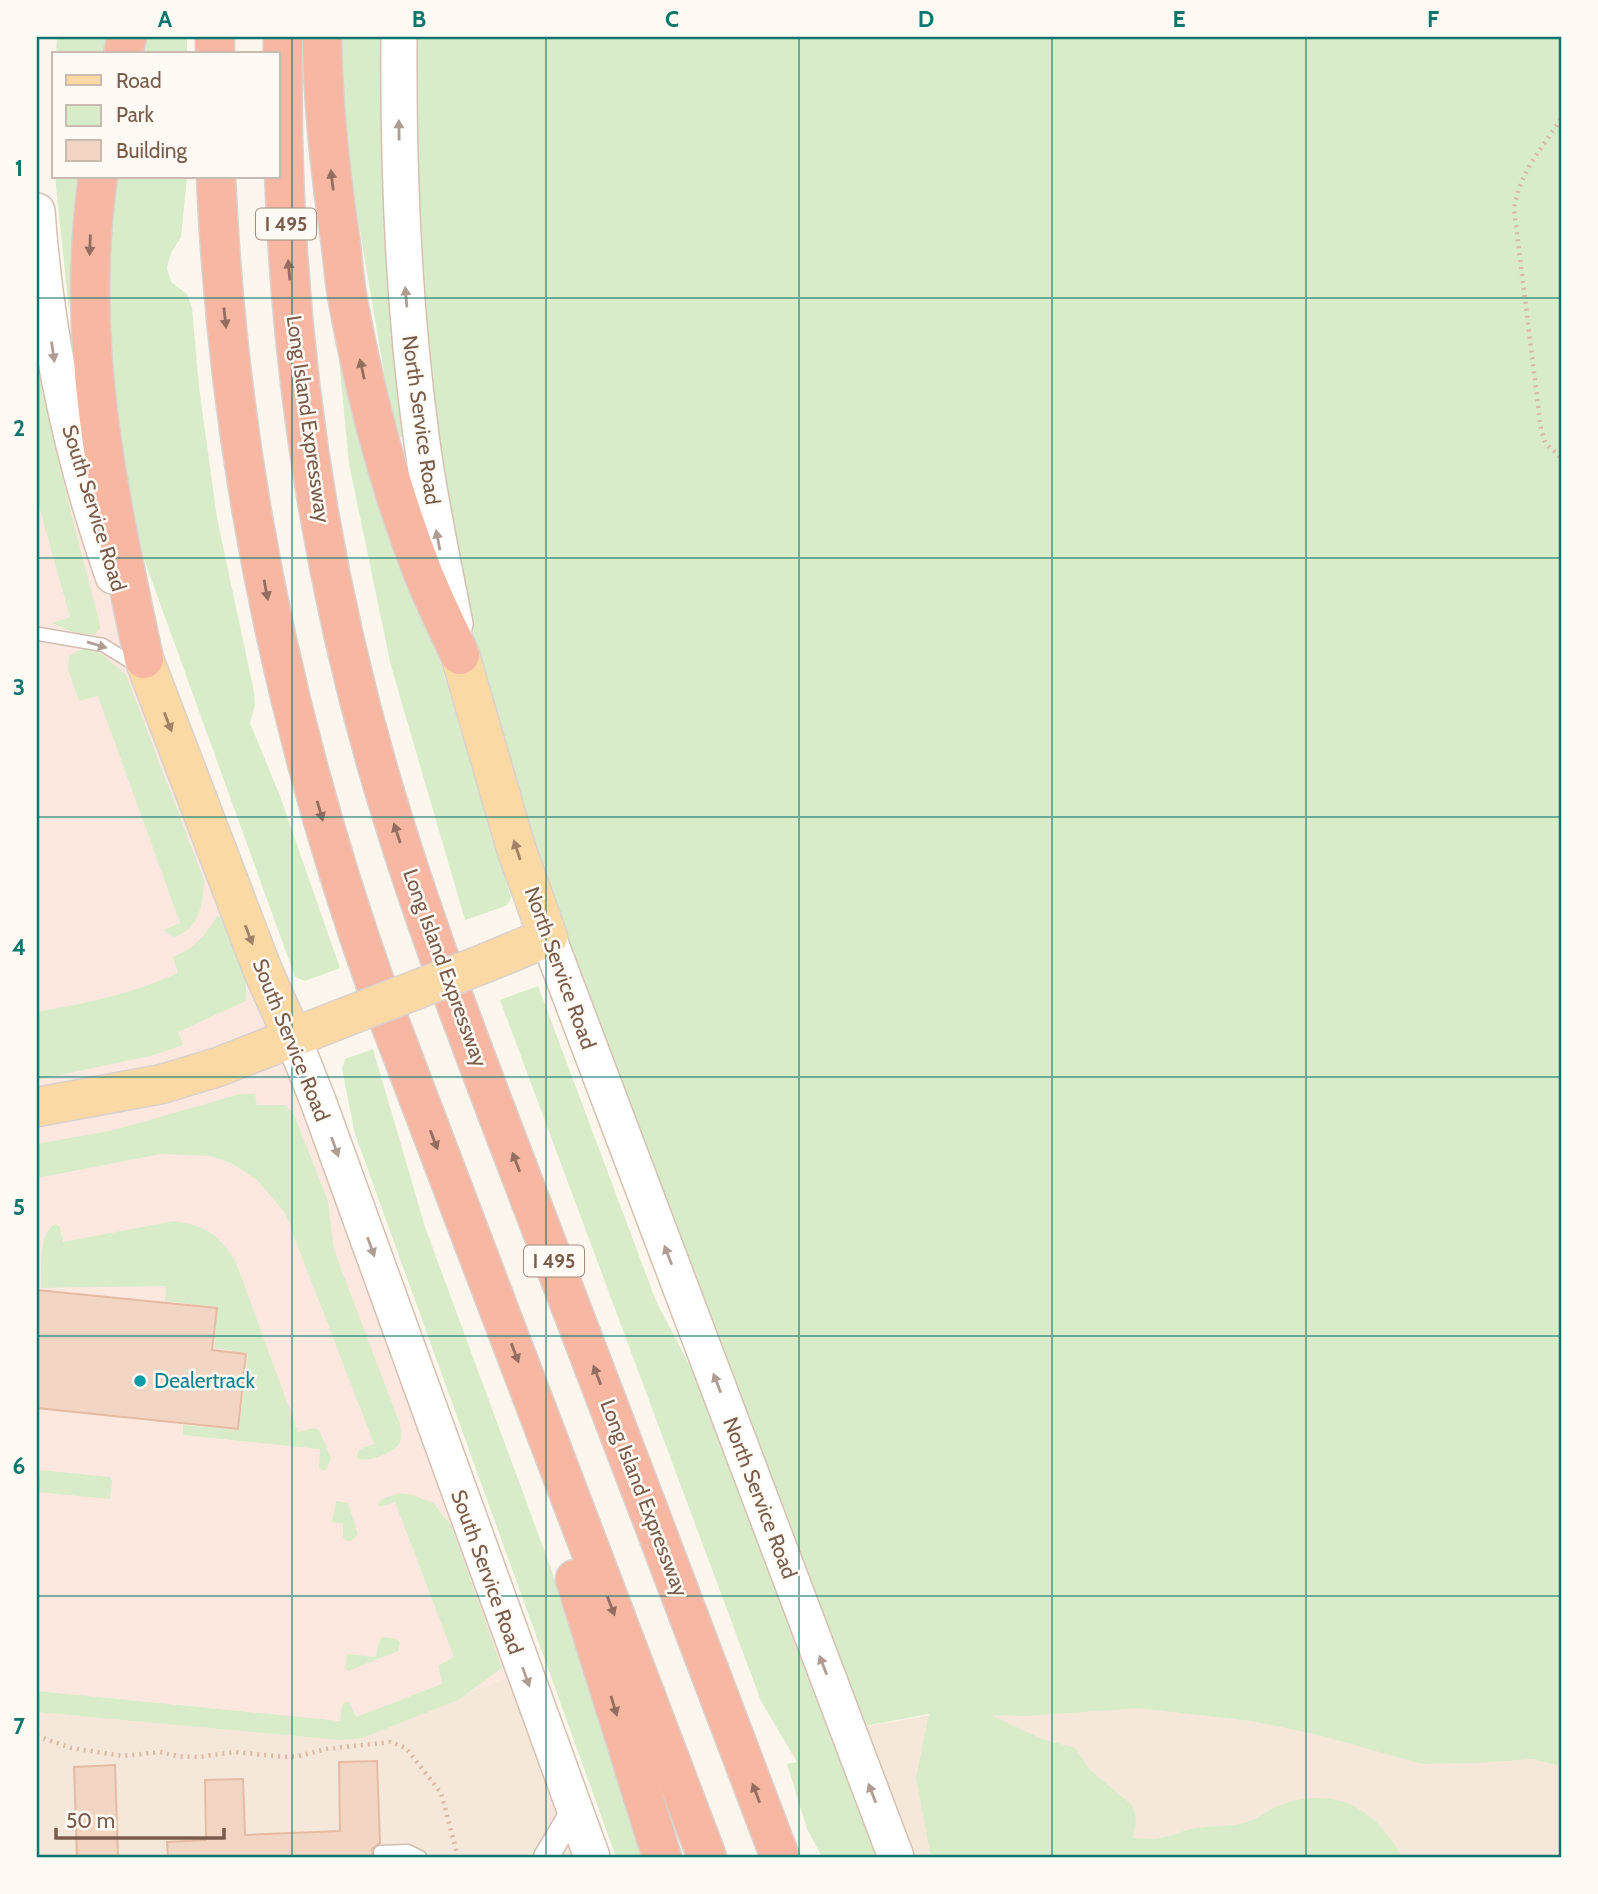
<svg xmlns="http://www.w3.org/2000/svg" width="1598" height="1894" font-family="Cabin,sans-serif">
<rect width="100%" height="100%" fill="#fdf6ec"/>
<g fill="#f5e8da">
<path d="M518 1673 586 1857H37V1712L342 1735 368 1732Z"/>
<path d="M1157 1677 1561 1727V1857H896L848 1729Z"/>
</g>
<g fill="#fde8e0">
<path d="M37 278 58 433 130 664 272 1031 119 1082 37 1096Z"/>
<path d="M284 1062 518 1673 368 1732 342 1735 37 1712V1123L163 1105Z"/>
</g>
<g fill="#d8ecc9">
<path d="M57 37H119L114 54H56Z"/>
<path d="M143 37H187V54H139Z"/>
<path d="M336 37H386L405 437H395L333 72Z"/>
<path d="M399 37H1561V1766L1532 1759 1476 1763 1422 1764 1319 1735 1252 1721 1138 1708 1027 1716 991 1715 1042 1739 1075 1748 1090 1770 1132 1805 1136 1818 1133 1838C1142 1838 1152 1840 1160 1838 1171 1837 1181 1831 1191 1829 1211 1825 1230 1828 1250 1821 1260 1818 1268 1810 1278 1806 1333 1784 1375 1807 1402 1857H931L916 1778 929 1714 848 1729 548 937 436 528Z"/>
<path d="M55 177H84L69 311Z"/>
<path d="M117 177H187L181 237 171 253 167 268 171 282 187 294 192 308 199 387 217 518 254 692 255 705 250 723 280 796 340 968 305 981 295 977 135 534 111 415 107 265Z"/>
<path d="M331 275 432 634 511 897 508 904 503 907 465 920 391 666 349 464Z"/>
<path d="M37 353C52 443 76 532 99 621L100 628 95 635 73 632 52 623 70 617 37 499Z"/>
<path d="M84 648 102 654 126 675 204 880C203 903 200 929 174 937L164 930 180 923 98 696 79 701 68 669 69 656Z"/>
<path d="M217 916H220L246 978V1001L178 1032 183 1045 154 1055 37 1080V1012C84 1004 135 993 178 973L173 957C194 948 205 936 217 916Z"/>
<path d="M538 986 656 1301 700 1385 878 1857H822L807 1829 787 1764 797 1762 761 1701 500 1000Z"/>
<path d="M373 1049 425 1227 550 1566 647 1857H616L355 1134 342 1069 345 1059Z"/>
<path d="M240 1094H255L257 1105H285L293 1112 328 1201 334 1250 400 1424C400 1429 402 1437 400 1442 395 1453 370 1462 358 1459L357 1454 360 1449 374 1444 285 1213 258 1181 233 1164 211 1156 161 1154 37 1178V1144L114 1130Z"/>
<path d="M174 1221C207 1226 216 1233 235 1260L298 1432 314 1428 319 1430 331 1458 327 1469 323 1471 319 1468 320 1449 183 1435V1425L239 1430 248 1353 214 1348 217 1307 165 1301 166 1286 41 1288C42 1270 37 1233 56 1224L60 1227 63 1242Z"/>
<path d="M40 1470 110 1477 112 1481 110 1499 37 1492Z"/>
<path d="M399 1493 413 1495 433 1503 451 1525 502 1668 458 1700 362 1738 341 1740 37 1712V1691L340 1721 342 1705 345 1702H349L356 1717 442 1684 438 1666 454 1657 395 1502 379 1507 378 1504 382 1499Z"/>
<path d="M336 1501 348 1503 358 1534 351 1541H346L343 1537V1524L332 1522Z"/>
<path d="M382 1637 396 1639 400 1642 398 1651 348 1671 345 1668 347 1654 376 1657 379 1641Z"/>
</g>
<g fill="#f3d5c3" stroke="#e6bba3" stroke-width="2">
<path d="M37 1290 217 1308 212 1350 246 1354 238 1429 37 1408Z"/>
<path d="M377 1761 380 1843 372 1849 373 1857H168L167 1842 206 1840 205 1780 243 1779 245 1835 340 1831 339 1762Z"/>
<path d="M115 1765 118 1857H77L74 1767Z"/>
</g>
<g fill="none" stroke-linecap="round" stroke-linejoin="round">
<g stroke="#d1beb0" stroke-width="15">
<g id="service">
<path d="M39 634 103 645 137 666"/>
<path d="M380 1852 408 1851 420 1857"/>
</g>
</g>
<g stroke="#d1beb0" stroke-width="27">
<path id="minor" d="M546 1857 574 1810"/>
</g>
<g stroke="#d6c0b0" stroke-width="38">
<g id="secondary">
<path d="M399 37C398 170 403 303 421 435 429 499 443 561 455 624"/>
<path d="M37 211C46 337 71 456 113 576"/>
<path d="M548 937 896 1857"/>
<path d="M293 1038 318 1101 592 1857"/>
</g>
</g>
<g stroke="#dad1cd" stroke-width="41">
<g id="primary">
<path d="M460 655 516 848 548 937 488 962"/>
<path d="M144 659 263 971 293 1038"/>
<path d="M37 1107 162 1084 218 1067 343 1018"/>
</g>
</g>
<g stroke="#dad1cd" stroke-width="41">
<g id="motorway">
<path d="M283 37C278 301 314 566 393 819 440 971 500 1119 556 1268 631 1464 706 1661 780 1857"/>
<path d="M322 37C323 104 330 171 340 238 343 259 344 281 348 301 365 393 389 486 423 573 434 601 448 628 460 655"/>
<path d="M123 54 127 37"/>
<path d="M215 54V37"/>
<path d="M98 177C74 344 109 496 144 659"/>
<path d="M216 177C228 457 285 730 379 994L707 1857"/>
<path d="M575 1579 662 1857"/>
</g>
</g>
<g stroke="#d9b8a5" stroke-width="4.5" stroke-dasharray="2 5" stroke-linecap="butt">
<path d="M1561 119C1541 149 1520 172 1514 209L1541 430 1546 444 1561 458"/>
<path d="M37 1736 71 1748 123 1756 160 1752 177 1756 198 1757 235 1752 285 1757 299 1756 326 1749 390 1742 406 1748 441 1793 458 1857"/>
</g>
<use href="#service" stroke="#fff" stroke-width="12"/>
<use href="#minor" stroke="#fff" stroke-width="24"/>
<use href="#secondary" stroke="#fff" stroke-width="35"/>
<use href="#primary" stroke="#fbd9a5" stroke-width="38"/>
<use href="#motorway" stroke="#f7b7a3" stroke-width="38"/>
<g stroke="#dad1cd" stroke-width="41" stroke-linecap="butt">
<path id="primary-bridge" d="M343 1018 488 962"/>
</g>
<use href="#primary-bridge" stroke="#fbd9a5" stroke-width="38"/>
</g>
<defs><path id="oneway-solid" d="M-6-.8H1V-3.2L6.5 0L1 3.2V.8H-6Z" transform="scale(1.75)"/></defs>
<g fill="#af9d94">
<use href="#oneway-solid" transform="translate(399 130) rotate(-91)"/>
<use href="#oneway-solid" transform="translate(406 297) rotate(-95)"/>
<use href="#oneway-solid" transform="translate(53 352) rotate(82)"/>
<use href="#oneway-solid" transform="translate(438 540) rotate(-101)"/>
<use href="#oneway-solid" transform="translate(97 645) rotate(17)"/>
<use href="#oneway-solid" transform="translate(335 1147) rotate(70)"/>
<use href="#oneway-solid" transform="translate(371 1247) rotate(70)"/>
<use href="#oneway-solid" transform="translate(668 1255) rotate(-111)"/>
<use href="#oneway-solid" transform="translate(717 1383) rotate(-111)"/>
<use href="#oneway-solid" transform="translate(823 1665) rotate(-111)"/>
<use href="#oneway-solid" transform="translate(526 1677) rotate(70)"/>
<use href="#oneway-solid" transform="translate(872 1793) rotate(-111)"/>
</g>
<g fill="#936e5e">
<use href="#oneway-solid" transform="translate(332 180) rotate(-97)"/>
<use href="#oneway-solid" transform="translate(90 245) rotate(92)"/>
<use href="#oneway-solid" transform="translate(289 270) rotate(-95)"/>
<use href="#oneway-solid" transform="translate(225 318) rotate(84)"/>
<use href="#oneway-solid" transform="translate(362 369) rotate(-103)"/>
<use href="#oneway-solid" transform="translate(266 590) rotate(79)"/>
<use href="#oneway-solid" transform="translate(320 811) rotate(74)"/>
<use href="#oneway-solid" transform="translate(397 833) rotate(-108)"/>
<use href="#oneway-solid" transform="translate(434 1140) rotate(69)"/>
<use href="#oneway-solid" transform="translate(516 1162) rotate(-111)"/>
<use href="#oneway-solid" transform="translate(515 1353) rotate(69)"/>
<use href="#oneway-solid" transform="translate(597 1375) rotate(-111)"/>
<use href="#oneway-solid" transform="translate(611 1606) rotate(69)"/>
<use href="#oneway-solid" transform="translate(614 1706) rotate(73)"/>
<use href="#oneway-solid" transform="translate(756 1793) rotate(-111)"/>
</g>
<g fill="#a18267">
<use href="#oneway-solid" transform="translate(168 722) rotate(69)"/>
<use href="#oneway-solid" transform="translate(517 850) rotate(-108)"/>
<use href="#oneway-solid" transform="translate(249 935) rotate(69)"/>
</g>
<path fill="none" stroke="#0f766e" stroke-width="2" stroke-opacity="0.55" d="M292 37V1857M546 37V1857M799 37V1857M1052 37V1857M1306 37V1857M37 298H1561M37 558H1561M37 817H1561M37 1077H1561M37 1336H1561M37 1596H1561"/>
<circle fill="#0f9aa8" stroke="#fffaf3" stroke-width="2.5" cx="140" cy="1381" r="7"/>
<g text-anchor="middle" stroke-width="5" stroke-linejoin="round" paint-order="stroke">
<g fill="#fffaf3" stroke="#a28b7f" stroke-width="2">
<rect x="256" y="208.5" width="60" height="31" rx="5"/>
<rect x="524" y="1245.5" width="60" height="31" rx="5"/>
</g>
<g font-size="19" font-weight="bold" fill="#7a5c4d">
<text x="286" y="231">I 495</text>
<text x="554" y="1268">I 495</text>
</g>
<g font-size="21" fill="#7a5c4d" stroke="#fffaf3">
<text transform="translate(308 419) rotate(82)" y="7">Long Island Expressway</text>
<text transform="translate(421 420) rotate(82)" y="7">North Service Road</text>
<text transform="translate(94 508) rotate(73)" y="7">South Service Road</text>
<text transform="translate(445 968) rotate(70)" y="7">Long Island Expressway</text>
<text transform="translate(560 968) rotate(70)" y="7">North Service Road</text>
<text transform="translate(291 1040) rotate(68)" y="7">South Service Road</text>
<text transform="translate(644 1498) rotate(69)" y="7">Long Island Expressway</text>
<text transform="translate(760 1498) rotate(69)" y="7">North Service Road</text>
<text transform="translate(487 1572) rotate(70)" y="7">South Service Road</text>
</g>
<g font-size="21" fill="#0d838f" stroke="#fffaf3" text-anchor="start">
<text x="154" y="1388">Dealertrack</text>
</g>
</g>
<rect width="1598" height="1894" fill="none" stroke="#fffaf3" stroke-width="77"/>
<rect x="52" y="52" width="228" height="126" fill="#fffaf3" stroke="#cabbb1" stroke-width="2"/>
<rect x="66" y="75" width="35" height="10" fill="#fbd9a5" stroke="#cabbb1" stroke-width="2"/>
<text x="116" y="88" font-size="21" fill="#7a5c4d">Road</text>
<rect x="66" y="105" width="35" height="21" fill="#d8ecc9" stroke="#cabbb1" stroke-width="2"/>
<text x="116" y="122" font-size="21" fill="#7a5c4d">Park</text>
<rect x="66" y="140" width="35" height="21" fill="#f3d5c3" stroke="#cabbb1" stroke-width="2"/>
<text x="116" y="158" font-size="21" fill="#7a5c4d">Building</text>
<path d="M56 1828v10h168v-10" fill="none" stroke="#7a5c4d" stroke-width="3.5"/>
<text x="66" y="1828" font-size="21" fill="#7a5c4d" stroke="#fffaf3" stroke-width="5" paint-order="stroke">50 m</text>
<rect x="38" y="38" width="1522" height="1818" fill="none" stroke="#0f766e" stroke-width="2.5"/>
<g font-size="23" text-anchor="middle" font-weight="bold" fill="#0f766e">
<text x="165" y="27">A</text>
<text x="419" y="27">B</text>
<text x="672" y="27">C</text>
<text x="926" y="27">D</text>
<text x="1179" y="27">E</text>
<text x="1433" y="27">F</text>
<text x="19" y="176">1</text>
<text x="19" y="436">2</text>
<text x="19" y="695">3</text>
<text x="19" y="955">4</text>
<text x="19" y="1215">5</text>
<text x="19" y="1474">6</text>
<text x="19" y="1734">7</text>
</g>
</svg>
